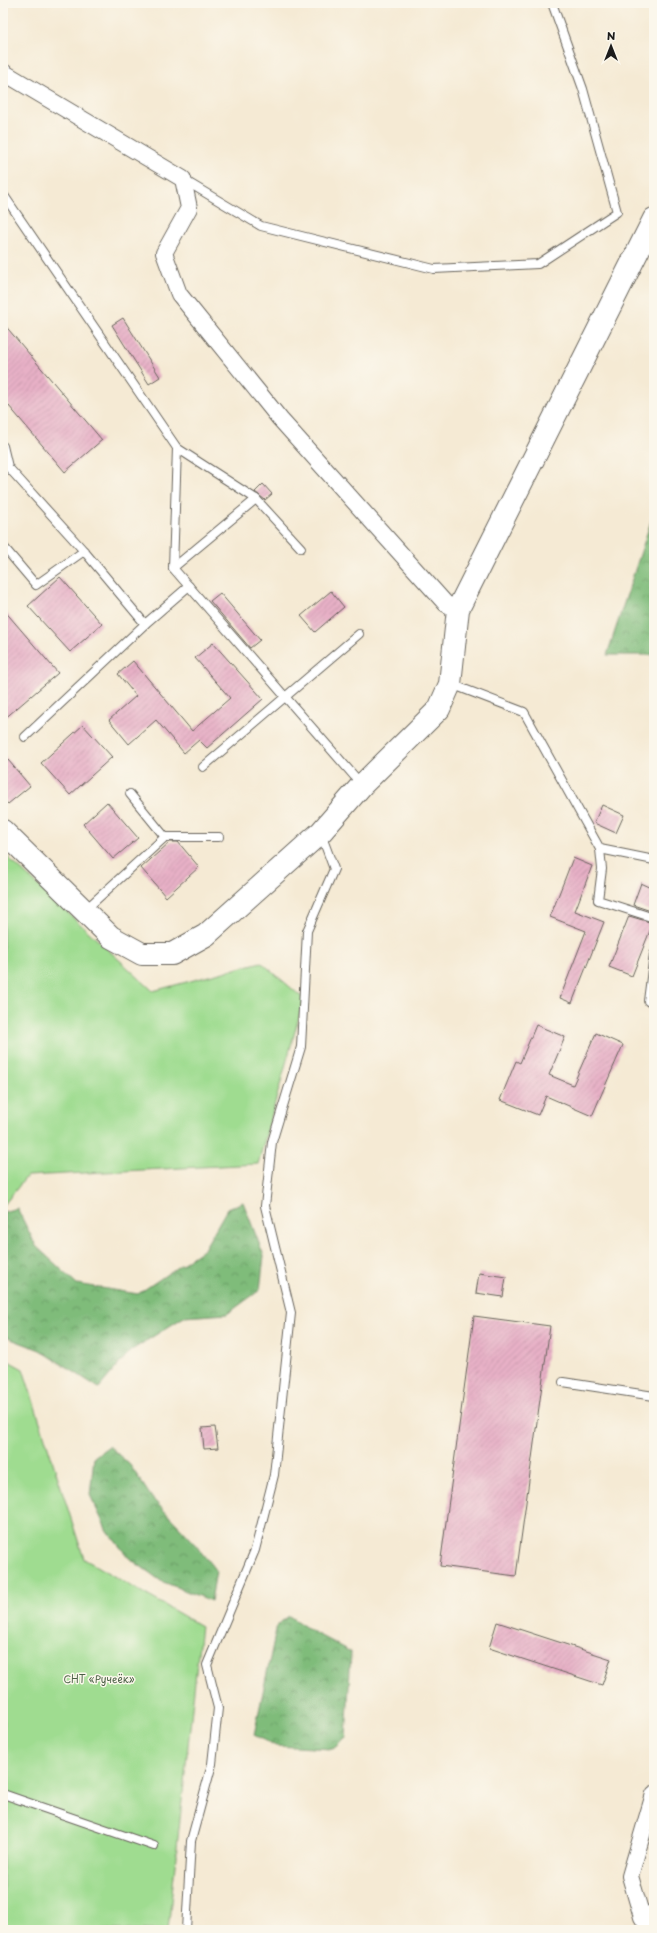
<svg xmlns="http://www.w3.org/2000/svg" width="657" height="1933" font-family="'Playpen Sans',sans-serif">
<defs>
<pattern id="forest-crowns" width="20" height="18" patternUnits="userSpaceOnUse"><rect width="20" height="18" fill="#7fbc7a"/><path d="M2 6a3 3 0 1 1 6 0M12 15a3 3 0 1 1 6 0" fill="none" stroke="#679863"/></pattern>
<pattern id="building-hatch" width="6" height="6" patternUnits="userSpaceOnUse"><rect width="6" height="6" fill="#e7b0c6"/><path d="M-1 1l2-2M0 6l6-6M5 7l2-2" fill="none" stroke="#c697aa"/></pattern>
</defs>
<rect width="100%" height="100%" fill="#fbf7ec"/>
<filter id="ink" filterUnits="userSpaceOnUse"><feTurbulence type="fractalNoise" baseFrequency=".025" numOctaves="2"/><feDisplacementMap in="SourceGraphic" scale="8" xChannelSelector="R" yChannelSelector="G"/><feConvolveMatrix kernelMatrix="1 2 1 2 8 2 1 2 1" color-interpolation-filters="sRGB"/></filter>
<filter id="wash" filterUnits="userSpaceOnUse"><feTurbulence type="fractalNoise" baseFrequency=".012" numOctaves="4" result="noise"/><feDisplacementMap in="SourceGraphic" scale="16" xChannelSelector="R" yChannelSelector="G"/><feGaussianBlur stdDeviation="0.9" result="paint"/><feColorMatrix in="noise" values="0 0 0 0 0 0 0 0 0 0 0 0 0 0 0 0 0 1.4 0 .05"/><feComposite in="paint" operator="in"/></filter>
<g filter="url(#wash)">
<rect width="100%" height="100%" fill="#f5ead4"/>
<g fill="#9fdc90" stroke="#5e7c56">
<path d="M3 853 153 991 261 962 304 999 258 1164 27 1176 3 1206Z"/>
<path d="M3 1358 23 1369 84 1559 201 1626 168 1930H3Z"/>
</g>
<g fill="url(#forest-crowns)" stroke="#4e6c4b">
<path d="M654 512V648L652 655H607Z"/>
<path d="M243 1202 264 1256 260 1290 227 1314 184 1317 130 1351 99 1388 40 1350 3 1336V1212L17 1208 36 1246 77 1284 138 1294 204 1249 227 1209Z"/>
<path d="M109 1446 130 1465 152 1498 191 1539 216 1571 211 1601 161 1581 129 1558 107 1531 90 1495 94 1457Z"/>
<path d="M289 1616 313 1632 351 1652 346 1738 333 1749 276 1746 254 1735 277 1625Z"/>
</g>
<g id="blocks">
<g fill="url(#building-hatch)">
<path d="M123 318 160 377 149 384 112 325Z"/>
<path d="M3 323 102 440 65 472 3 399Z"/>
<path d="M263 484 272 494 265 500 255 492Z"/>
<path d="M60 577 102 624 70 652 28 606Z"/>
<path d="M331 591 344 607 315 632 301 616Z"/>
<path d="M220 593 260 640 250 648 210 601Z"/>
<path d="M3 609 58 673 3 720Z"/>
<path d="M213 643 263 699 207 748 199 740 184 753 156 720 129 744 109 720 136 696 118 674 133 661 192 731 230 698 195 658Z"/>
<path d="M83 725 112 757 70 795 41 763Z"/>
<path d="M3 754 30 786 8 804 3 799Z"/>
<path d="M107 802 138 838 113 859 83 824Z"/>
<path d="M602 805 624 815 616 833 594 823Z"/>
<path d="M170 842H178L199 867 166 897 141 868Z"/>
<path d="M573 858 592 866 575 911 604 922 572 1003 560 998 586 931 550 917Z"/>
<path d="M641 883 654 889V912L633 905Z"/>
<path d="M629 916 653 923 632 976 609 967Z"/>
<path d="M536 1025 565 1037 549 1075 573 1085 596 1033 623 1045 592 1116 546 1096 538 1115 500 1100 516 1061 520 1063Z"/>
<path d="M479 1273 506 1277 503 1297 476 1293Z"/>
<path d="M474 1316 550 1326 516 1576 440 1566Z"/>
<path d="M215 1427 218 1448 204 1449 202 1428Z"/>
<path d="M497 1622 611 1659 602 1685 489 1648Z"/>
</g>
</g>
</g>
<g filter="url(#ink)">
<use href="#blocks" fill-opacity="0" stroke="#68645c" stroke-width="1"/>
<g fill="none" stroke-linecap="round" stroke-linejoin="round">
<g stroke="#68645c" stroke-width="10">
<g id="lane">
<path d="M184 180 261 226 434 269 538 264 617 212 583 89 552 3"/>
<path d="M3 194 177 448 173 568 362 785"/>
<path d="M3 446 8 467 84 551"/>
<path d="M177 448 256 499 301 548"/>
<path d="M3 546 36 585 84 551 145 624 189 586"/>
<path d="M173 568 256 499"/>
<path d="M451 684 524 712 600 849 602 869 598 900 654 918"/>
<path d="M25 737 145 624"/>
<path d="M203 767 359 634"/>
<path d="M130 794 165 837"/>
<path d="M600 849 654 860"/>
<path d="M85 910 165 837H219"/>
<path d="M654 954 648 1001 654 1005"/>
<path d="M563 1382 654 1396"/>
<path d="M3 1794 154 1846"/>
<path d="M642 1917 654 1906"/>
<path d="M186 1930 191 1841 212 1764 218 1708 207 1665 255 1550 274 1475 291 1313 265 1206 272 1142 301 1047 307 931 334 869 321 834"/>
</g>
</g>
<g stroke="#68645c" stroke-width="18">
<g id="street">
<path d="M3 72 183 179 189 208 164 253 179 294 280 419 446 604 458 609"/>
<path d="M650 1930 642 1917 630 1876 654 1794"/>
</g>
</g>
<g stroke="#68645c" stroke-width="24">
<path id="secondary" d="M3 831 111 937 142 954H172L206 935 321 832 362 785 439 709 450 684 458 609 654 219"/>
</g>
<use href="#lane" stroke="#fff" stroke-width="8"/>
<use href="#street" stroke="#fff" stroke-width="16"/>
<use href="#secondary" stroke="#fff" stroke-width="22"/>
</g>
</g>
<g text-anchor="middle" stroke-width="3" stroke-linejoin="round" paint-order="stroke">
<g font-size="10" fill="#4a5f45" stroke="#fbf7ec">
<text x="99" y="1683">СНТ «Ручеёк»</text>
</g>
</g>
<rect width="657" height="1933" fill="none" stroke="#fbf7ec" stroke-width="16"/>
<g transform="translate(611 46)" stroke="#fbf7ec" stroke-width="3" paint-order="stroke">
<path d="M0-3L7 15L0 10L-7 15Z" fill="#1c1c1c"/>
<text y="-6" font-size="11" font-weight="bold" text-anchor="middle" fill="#1c1c1c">N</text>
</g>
</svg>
